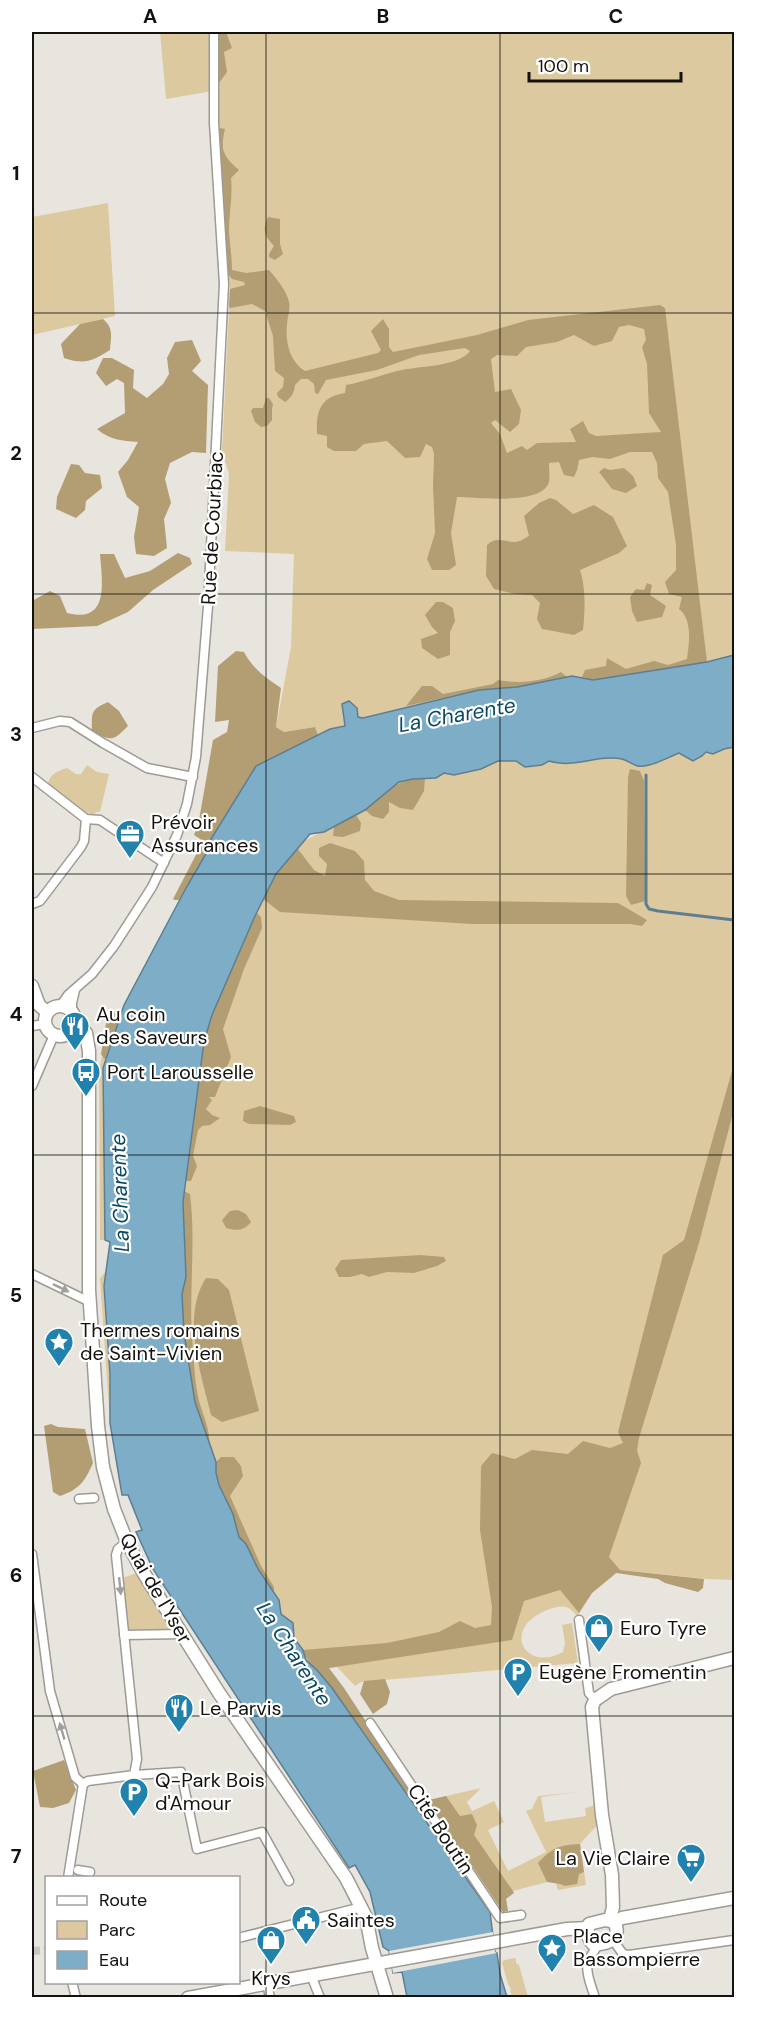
<svg xmlns="http://www.w3.org/2000/svg" width="766" height="2029" font-family="'DM Sans',sans-serif">
<rect width="100%" height="100%" fill="#e8e5de"/>
<g fill="#ddc9a0">
<path d="M160 32H734V1580L707 1579 620 1570 592 1593 577 1616C569 1606 565 1605 553 1608 498 1625 524 1674 563 1652L565 1643 562 1625 572 1623 578 1663 361 1682 355 1686 337 1667 317 1670 306 1660 280 1614 279 1599 258 1569 246 1544 206 1438 195 1402 183 1202 195 1114 255 916 276 874 302 842 365 810 399 782 444 773 454 775 481 769 498 761H516L542 765 549 760 596 758 623 759 635 766 679 753 702 756 706 751 593 680 572 676 517 687 479 690 363 718 342 715 346 726 330 729 318 735 315 727 284 732 276 727 291 647 294 554 225 551 229 474 222 451 230 289 214 137 213 91 166 99Z"/>
<path d="M108 203 115 316 32 335V217Z"/>
<path d="M87 765 97 772 109 774 100 812H96L94 815 85 812 48 783C51 773 58 771 67 768L76 774H81Z"/>
<path d="M102 1056 104 1059 106 1058 103 1068 105 1240H100L99 1070Z"/>
<path d="M107 1270 104 1295 110 1374V1423L100 1278Z"/>
<path d="M137 1573 173 1634 124 1635 122 1578Z"/>
<path d="M481 1788 467 1802 472 1811 494 1801 504 1822 488 1830 508 1871 546 1852 526 1811 532 1809 538 1796 577 1792 541 1797 545 1822 586 1816 585 1808 596 1805 599 1823 580 1844 586 1885 558 1890 555 1880 505 1893 508 1911 503 1912 429 1800Z"/>
<path d="M516 1958V1963L519 1965 528 1997H512L510 1990 511 1989 508 1984 502 1963 504 1960Z"/>
</g>
<g fill="#b39e74" fill-rule="evenodd">
<path d="M214 32H226L232 48 224 52 227 72 214 90Z"/>
<path d="M214 127 225 129C220 150 223 156 239 170L231 178C233 196 229 213 229 231 230 245 232 257 232 270L246 273 269 270C276 278 287 291 289 302 291 308 287 318 287 325 285 342 290 362 305 371L378 353 381 350 371 331 383 319 389 329V347L393 352 477 335 528 320 660 305 665 308 707 662 593 680 582 677 585 670 606 666 607 658 626 669 654 661 668 665 687 659C689 643 693 620 679 609L682 597 669 594 665 582 676 570V545L668 492 658 478 657 463 652 452H630L610 459 592 457 579 460 577 470 574 477 564 475 559 462 549 463C549 468 550 477 549 482 542 506 477 497 457 497L451 533 456 565 449 570H432L427 559 435 533 433 486 434 454 432 447 426 444 420 457 405 458 387 441 364 444 356 451H334L327 447V436L317 434C316 411 320 397 345 393L346 385C364 382 380 375 397 371 416 366 459 367 470 351L465 348 419 355 377 370 326 380 318 394 315 393 314 384 308 379H301L295 385C294 393 292 397 285 402L278 397 277 393 283 387 284 378 275 371 273 336 265 311 252 304 230 308 229 306 230 289 245 285 244 282 232 279 228 274ZM629 325 644 329 646 340 642 347 647 364 649 413 661 432 596 436 589 433 583 421 570 429 576 442 537 443 527 450 522 446 507 453 500 434 491 423 495 420 510 432 519 424 521 410 511 389 495 392 491 359 497 355 517 356 526 347 557 342 574 335 594 346 612 341 619 327Z"/>
<path d="M268 217 280 219V244L283 254 275 260 269 257V254L274 246C264 235 262 230 268 217Z"/>
<path d="M103 319C114 328 111 337 110 350 93 361 84 365 64 358L61 344 80 324Z"/>
<path d="M192 340 201 361 192 371 208 385 206 453 192 452 170 463 165 479 171 503 164 519 167 548 154 556 136 554 134 537 139 507 127 497 118 472 128 460 138 442C122 441 110 440 97 429L125 413 124 383 117 379 106 386 96 373 103 358H112L134 370 133 388 147 398 163 384 169 374 167 358 175 342Z"/>
<path d="M266 398H269L273 404 272 409V420L267 426 261 427 255 422 251 411 253 408H263Z"/>
<path d="M71 464 79 465 85 473 100 475 102 488 86 501 85 510 76 518 56 509 57 497Z"/>
<path d="M604 468 610 470 624 468 633 476 637 486 626 493 612 489 599 472Z"/>
<path d="M550 498 556 500 573 514 594 505 613 517 627 546 619 553 580 570C586 588 585 611 583 630L574 635 542 629 537 619 540 603 532 595 516 594 494 589 486 576 487 545C497 536 504 542 515 542 520 542 525 538 529 536L524 516 539 503Z"/>
<path d="M178 553 190 558 192 564 153 590 128 612 97 626 32 629V601L50 591 60 596 67 613C110 624 102 582 100 554H114L125 578 150 571Z"/>
<path d="M647 583 652 585 650 595 666 606 662 617 637 622 632 611 630 597 636 589 644 590Z"/>
<path d="M436 602H443L453 608 455 621 450 632V655L438 659 422 648 421 639 438 633 432 627 425 615Z"/>
<path d="M236 651 244 652C252 668 266 678 281 688L276 727 284 732 315 727 318 735 256 766 208 844 194 835 199 820 213 740 227 732 229 720 215 722 218 666Z"/>
<path d="M561 672 567 677 517 687 479 690 406 706 422 686H432L443 694 493 684 498 680C519 684 542 682 561 672Z"/>
<path d="M108 702 119 711 128 726C112 742 112 741 92 731 92 712 90 710 108 702Z"/>
<path d="M630 769 640 771 644 781 645 901 631 905 626 896 628 777Z"/>
<path d="M425 778 424 791 413 810 400 808 389 802V812L383 819 372 816 365 810C387 792 395 779 425 778Z"/>
<path d="M356 815 361 823 360 831 343 837 333 836 334 827Z"/>
<path d="M330 843 355 851 364 861 365 880 374 891 399 900 618 903 647 920 642 926 630 924H472L280 912 263 899 276 874 297 848 314 870 325 876 327 864 319 856V848Z"/>
<path d="M205 846 207 852 179 900H175L173 899 200 847Z"/>
<path d="M256 912 261 917 262 928 244 969 223 1029 231 1057 215 1097H209L212 1100 206 1109 212 1115 220 1118 210 1125 202 1126 198 1130 193 1156 197 1166 191 1181H186L204 1042 212 1015Z"/>
<path d="M117 1011 121 1013 106 1058 104 1059 101 1054 107 1017Z"/>
<path d="M734 1064V1109L699 1243 639 1438 637 1450 641 1463 609 1557 620 1570 704 1579 703 1588 698 1592 665 1583 658 1579 616 1573 592 1593 579 1613 560 1590 524 1601 512 1640 329 1668 344 1688 411 1790 408 1795C383 1760 359 1724 333 1690 324 1676 308 1666 303 1650L387 1643 439 1632 460 1621 475 1628 491 1625 492 1607 480 1530 481 1466 492 1453 515 1459 532 1450 568 1454 583 1441 610 1448 623 1443 618 1432 663 1255 684 1240Z"/>
<path d="M260 1106 294 1116 296 1122 290 1125 249 1124 243 1121 244 1111Z"/>
<path d="M184 1191 190 1194C196 1241 189 1289 192 1337 194 1356 194 1377 198 1396 201 1412 211 1429 209 1445L195 1402 184 1333 182 1294 186 1277 183 1202Z"/>
<path d="M238 1210 246 1214 251 1222C244 1231 237 1231 226 1228L222 1220 230 1211Z"/>
<path d="M420 1255 444 1257 446 1261 437 1266 414 1273 387 1272 369 1277 362 1274 350 1277H339L335 1269 341 1260Z"/>
<path d="M206 1278 218 1279 229 1290 259 1411 222 1422 211 1415C201 1373 181 1317 206 1278Z"/>
<path d="M51 1424 58 1427 85 1429 93 1463C85 1481 80 1489 60 1496L53 1492 44 1426Z"/>
<path d="M221 1457H234L241 1466 243 1476 230 1496 261 1566 274 1587V1592L258 1569 246 1544 239 1537 233 1514 219 1485 215 1473 216 1462Z"/>
<path d="M385 1679 390 1692 387 1704 373 1714 360 1694 364 1681Z"/>
<path d="M64 1760 76 1790 69 1803 53 1808 40 1807 33 1771Z"/>
<path d="M446 1796 460 1816 472 1814 477 1825 474 1835 513 1891 514 1893 506 1899 508 1911 503 1912 462 1851 433 1810 429 1800Z"/>
<path d="M580 1844 584 1872 579 1874 577 1884 565 1886 560 1884 547 1882 538 1863C552 1848 559 1845 580 1844Z"/>
</g>
<path fill="#7eadc7" stroke="#5e7e90" stroke-width="1.5" d="M734 655V747L724 749 713 754 706 752 702 756 693 761 679 753C669 757 659 763 649 765 634 769 633 762 622 759 598 754 573 769 549 761L542 765 525 767 516 761H498L481 769 454 775 444 773 436 778 413 779 399 782 365 810 324 832 310 834 276 874 255 916 212 1015 204 1042 183 1202 186 1277 182 1294 184 1333 195 1402 216 1462V1473L219 1485 233 1514 239 1537 246 1544 258 1569 279 1600 281 1614 293 1623 294 1638 303 1650 306 1660 317 1670 332 1688 490 1912 495 1952 497 1953 500 1974 507 1997H407L402 1972 393 1973 389 1951 383 1947 370 1892 355 1865 349 1868 153 1569 136 1532 142 1530 128 1495H122L110 1423V1374L104 1286 110 1242 105 1240 103 1068 124 1005 186 888 207 852 208 844 256 766 330 729 345 726 342 704 349 701 357 708 358 717 363 718 479 690 517 687 572 676 593 680 707 662Z"/>
<path fill="#e8e5de" d="M493 1932 495 1952 497 1953 393 1973 389 1951Z"/>
<g fill="none" stroke-linecap="round" stroke-linejoin="round">
<path stroke="#5e7e90" stroke-width="3" d="M646 775V904L649 909 658 911 734 920"/>
<path stroke="#c8c5bf" stroke-width="8" stroke-dasharray="8 4" stroke-linecap="butt" d="M32 1951 46 1950"/>
<g stroke="#9e9a94" stroke-width="11">
<g id="street">
<path d="M32 728 60 721 70 722 103 743 147 768 193 777"/>
<path d="M32 777 86 819 100 820 164 863"/>
<path d="M32 904 40 901 81 847 84 841 86 819"/>
<path d="M61 1005 68 995 92 974 114 946 152 887 177 835 187 804 196 757 208 606 224 284 214 123V32"/>
<path d="M72 1011V1003L75 990"/>
<path d="M32 1026 45 1024"/>
<path d="M32 1086 54 1035"/>
<path d="M32 1274 90 1302"/>
<path d="M79 1499 94 1498"/>
<path d="M32 1554 50 1691 75 1777 83 1784"/>
<path d="M579 1620 589 1693 595 1700"/>
<path d="M124 1635 183 1634"/>
<path d="M370 1723 500 1918 521 1915"/>
<path d="M134 1775 181 1772 197 1849 262 1832 289 1881"/>
<path d="M78 1870 90 1872"/>
<path d="M68 1878 83 1784 88 1781 134 1775 137 1759 116 1555 118 1549 127 1542"/>
<path d="M238 1938 362 1907"/>
<path d="M613 1940 623 1954 629 1955 734 1940"/>
<path d="M311 1975 320 1998"/>
<path d="M72 1982 76 1998"/>
<path d="M267 1983 270 1998"/>
<path d="M595 1998C587 1972 581 1967 599 1944"/>
</g>
</g>
<g stroke="#9e9a94" stroke-width="15">
<g id="secondary">
<path d="M32 986 39 1005 47 1012"/>
<circle cx="60" cy="1021" r="15"/>
<path d="M74 1025 86 1033 89 1051V1290L98 1426 103 1467 114 1509 127 1542 143 1572 219 1693 346 1878 366 1917 372 1948 387 1998"/>
<path d="M605 1920 614 1922C623 1938 608 1945 593 1944 588 1939 586 1931 589 1924Z"/>
<path d="M610 1920 613 1907 612 1875 602 1815 592 1707 595 1700 611 1689 734 1658"/>
<path d="M614 1922 622 1918 734 1898"/>
<path d="M188 1998 567 1929 588 1928"/>
</g>
</g>
<use href="#street" stroke="#fff" stroke-width="8"/>
<use href="#secondary" stroke="#fff" stroke-width="12"/>
</g>
<defs><path id="oneway-solid" d="M-6-.8H1V-3.2L6.5 0L1 3.2V.8H-6Z" transform="scale(1.5)"/></defs>
<g fill="#a1a09f">
<use href="#oneway-solid" transform="translate(61 1288) rotate(26)"/>
<use href="#oneway-solid" transform="translate(120 1586) rotate(84)"/>
<use href="#oneway-solid" transform="translate(62 1731) rotate(-106)"/>
</g>
<path fill="none" stroke="#13120f" stroke-width="1.5" stroke-opacity="0.55" d="M266 32V1998M500 32V1998M32 313H734M32 594H734M32 874H734M32 1155H734M32 1435H734M32 1716H734"/>
<defs>
<g id="office-pin" transform="scale(1.5)"><path d="M0 17L-7.5 6A9.5 9.5 0 1 1 7.5 6Z" fill="#2082ad" stroke="#fff"/><path d="M-6-3h4V-5.5h4V-3h4V5H-6ZM-1-4.5V-3h2v-1.5ZM-6 0V1H6V0Z" fill="#fff"/></g>
<g id="restaurant-pin" transform="scale(1.5)"><path d="M0 17L-7.5 6A9.5 9.5 0 1 1 7.5 6Z" fill="#2082ad" stroke="#fff"/><path d="M-5-6h1v4h1v-4h1v4h1v-4h1v5L-1.5 .5V6h-2V.5L-5-1ZM5-6V6H3V1.5H1.5Q1.5-4 5-6Z" fill="#fff"/></g>
<g id="bus-pin" transform="scale(1.5)"><path d="M0 17L-7.5 6A9.5 9.5 0 1 1 7.5 6Z" fill="#2082ad" stroke="#fff"/><path d="M-5-6H5V4H4V6H2V4H-2V6H-4V4H-5ZM-3.5-4V0h7V-4ZM-3.5 1.2v1.5H-2V1.2ZM2 1.2v1.5H3.5V1.2Z" fill="#fff"/></g>
<g id="sight-pin" transform="scale(1.5)"><path d="M0 17L-7.5 6A9.5 9.5 0 1 1 7.5 6Z" fill="#2082ad" stroke="#fff"/><path d="M0-6L1.8-2.2L6-1.7L2.9 1.2L3.7 5.4L0 3.3L-3.7 5.4L-2.9 1.2L-6-1.7L-1.8-2.2Z" fill="#fff"/></g>
<g id="shop-pin" transform="scale(1.5)"><path d="M0 17L-7.5 6A9.5 9.5 0 1 1 7.5 6Z" fill="#2082ad" stroke="#fff"/><path d="M-5-2.5h2.3a2.7 3.5 0 0 1 5.4 0H5L5.5 6h-11ZM-1.5-2.5h3a1.5 2.3 0 0 0-3 0Z" fill="#fff"/></g>
<g id="parking-pin" transform="scale(1.5)"><path d="M0 17L-7.5 6A9.5 9.5 0 1 1 7.5 6Z" fill="#2082ad" stroke="#fff"/><path d="M-3.5-5.5H1a3.5 3.5 0 0 1 0 7H-1V5.5H-3.5ZM-1-3.4V-.6H.8a1.4 1.4 0 0 0 0-2.8Z" fill="#fff"/></g>
<g id="supermarket-pin" transform="scale(1.5)"><path d="M0 17L-7.5 6A9.5 9.5 0 1 1 7.5 6Z" fill="#2082ad" stroke="#fff"/><path d="M-6-5.5h2.5l.6 2H6L4.5 2H-2.5L-4.4-4H-6ZM-1.5 3.2a1.3 1.3 0 1 0 .1 0ZM3 3.2a1.3 1.3 0 1 0 .1 0Z" fill="#fff"/></g>
<g id="civic-pin" transform="scale(1.5)"><path d="M0 17L-7.5 6A9.5 9.5 0 1 1 7.5 6Z" fill="#2082ad" stroke="#fff"/><path d="M-.6-6.5H3V-4.5H.6V-3L4-1V1h2V6H-6V1h2V-1L-.6-3ZM-1.2 2.5V6h2.4V2.5Z" fill="#fff"/></g>
</defs>
<g fill-rule="evenodd">
<use href="#office-pin" x="130" y="834"/>
<use href="#restaurant-pin" x="75" y="1026"/>
<use href="#bus-pin" x="86" y="1072"/>
<use href="#sight-pin" x="59" y="1342"/>
<use href="#shop-pin" x="599" y="1628"/>
<use href="#parking-pin" x="518" y="1672"/>
<use href="#restaurant-pin" x="179" y="1708"/>
<use href="#parking-pin" x="134" y="1792"/>
<use href="#supermarket-pin" x="691" y="1858"/>
<use href="#civic-pin" x="306" y="1920"/>
<use href="#shop-pin" x="271" y="1940"/>
<use href="#sight-pin" x="552" y="1948"/>
</g>
<g text-anchor="middle" stroke-width="4.5" stroke-linejoin="round" paint-order="stroke">
<g font-size="20" fill="#13120f" stroke="#fff">
<text transform="translate(212 528) rotate(-87)" y="7">Rue de Courbiac</text>
<text transform="translate(156 1588) rotate(60)" y="7">Quai de l'Yser</text>
<text transform="translate(441 1829) rotate(57)" y="7">Cité Boutin</text>
</g>
<g font-size="20" fill="#13120f" stroke="#fff" text-anchor="start">
<text x="151" y="829">Prévoir<tspan x="151" dy="23">Assurances</tspan></text>
<text x="96" y="1021">Au coin<tspan x="96" dy="23">des Saveurs</tspan></text>
<text x="107" y="1079">Port Larousselle</text>
<text x="80" y="1337">Thermes romains<tspan x="80" dy="23">de Saint-Vivien</tspan></text>
<text x="620" y="1635">Euro Tyre</text>
<text x="539" y="1679">Eugène Fromentin</text>
<text x="200" y="1715">Le Parvis</text>
<text x="155" y="1787">Q-Park Bois<tspan x="155" dy="23">d'Amour</tspan></text>
<text x="670" y="1865" text-anchor="end">La Vie Claire</text>
<text x="327" y="1927">Saintes</text>
<text x="573" y="1943">Place<tspan x="573" dy="23">Bassompierre</tspan></text>
<text x="271" y="1985" text-anchor="middle">Krys</text>
</g>
<g font-size="21" font-style="italic" fill="#094963" stroke="#fff">
<text transform="translate(457 715) rotate(-10)" y="7">La Charente</text>
<text transform="translate(120 1193) rotate(-92)" y="7">La Charente</text>
<text transform="translate(294 1654) rotate(57)" y="7">La Charente</text>
</g>
</g>
<rect width="766" height="2029" fill="none" stroke="#ffffff" stroke-width="66"/>
<rect x="45" y="1876" width="195" height="108" fill="#ffffff" stroke="#a1a09f" stroke-width="1.5"/>
<rect x="57" y="1896" width="30" height="9" fill="#ffffff" stroke="#a1a09f" stroke-width="1.5"/>
<text x="99" y="1906" font-size="18" fill="#13120f">Route</text>
<rect x="57" y="1921" width="30" height="18" fill="#ddc9a0" stroke="#a1a09f" stroke-width="1.5"/>
<text x="99" y="1936" font-size="18" fill="#13120f">Parc</text>
<rect x="57" y="1951" width="30" height="18" fill="#7eadc7" stroke="#a1a09f" stroke-width="1.5"/>
<text x="99" y="1966" font-size="18" fill="#13120f">Eau</text>
<path d="M529 72v9h152v-9" fill="none" stroke="#13120f" stroke-width="3"/>
<text x="538" y="72" font-size="18" fill="#13120f" stroke="#ffffff" stroke-width="4.5" paint-order="stroke">100 m</text>
<rect x="33" y="33" width="700" height="1963" fill="none" stroke="#13120f" stroke-width="2"/>
<g font-size="20" text-anchor="middle" font-weight="bold" fill="#13120f">
<text x="150" y="23">A</text>
<text x="383" y="23">B</text>
<text x="616" y="23">C</text>
<text x="16" y="180">1</text>
<text x="16" y="460">2</text>
<text x="16" y="741">3</text>
<text x="16" y="1021">4</text>
<text x="16" y="1302">5</text>
<text x="16" y="1582">6</text>
<text x="16" y="1863">7</text>
</g>
</svg>
